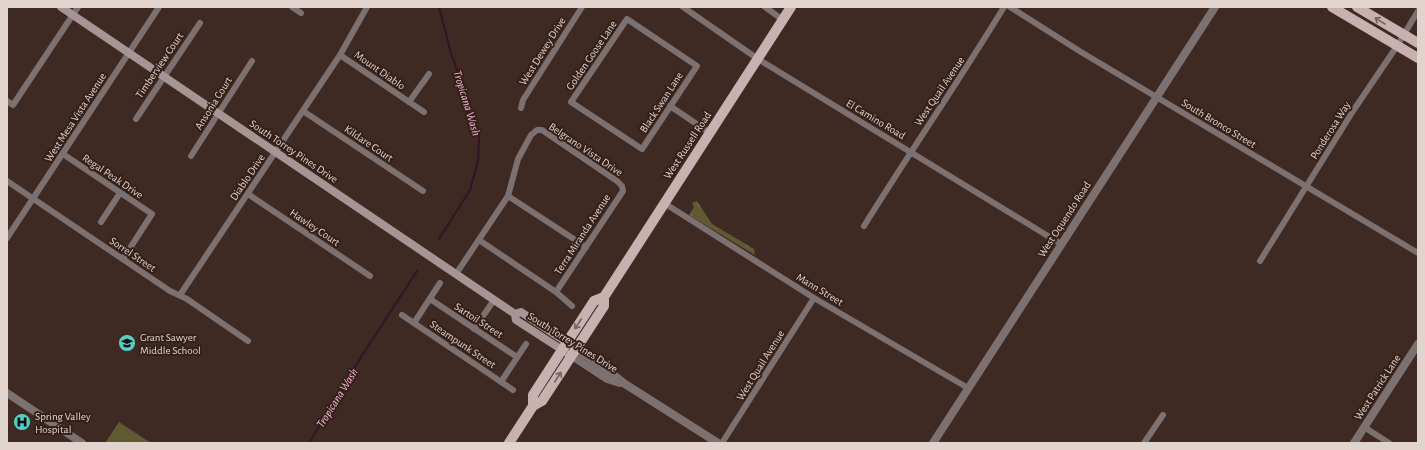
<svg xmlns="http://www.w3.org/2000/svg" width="1425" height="450" font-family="'Alegreya Sans',sans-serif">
<defs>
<pattern id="grass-tufts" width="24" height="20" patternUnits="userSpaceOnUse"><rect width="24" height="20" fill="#605a33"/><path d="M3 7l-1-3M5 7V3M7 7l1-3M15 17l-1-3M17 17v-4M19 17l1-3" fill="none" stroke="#76714f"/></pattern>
</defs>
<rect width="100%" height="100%" fill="#3e2a22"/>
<path fill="url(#grass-tufts)" d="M697 201 712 224 754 249 755 255 689 215 694 207 692 203Z"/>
<path fill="#605a33" d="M119 422 151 443H105Z"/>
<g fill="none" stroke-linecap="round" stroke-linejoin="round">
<g stroke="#331427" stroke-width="2">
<path d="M439 239 470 190 478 161 479 136 474 117 451 53 439 7"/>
<path d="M309 443 361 357 417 271"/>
</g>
<g stroke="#7c7071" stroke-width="6">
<path d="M292 7 301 13"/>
<path d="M683 7 758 59 1061 244"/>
<path d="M765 7 783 20"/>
<path d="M1010 7 1081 52 1418 253"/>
<path d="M627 19 697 66 642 149 571 102Z"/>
<path d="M340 55 424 112"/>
<path d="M7 101 13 105 78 7"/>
<path d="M409 102 429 74"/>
<path d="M670 106 710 133"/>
<path d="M521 108 523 100 582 7"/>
<path d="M303 111 423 191"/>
<path d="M136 119 200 23"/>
<path d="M63 154 152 214 123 259"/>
<path d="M191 156 252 61"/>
<path d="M7 181 170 291 187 299 248 341"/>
<path d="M248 194 370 276"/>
<path d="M508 196 586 247"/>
<path d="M664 203 814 298 968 388"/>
<path d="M101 222 120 193"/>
<path d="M864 226C910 152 959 81 1004 7"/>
<path d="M7 238 159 7"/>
<path d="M479 240 556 292 572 306"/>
<path d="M1260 261 1353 111 1397 46 1418 11"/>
<path d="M456 274 508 196 518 159 531 135 537 130H542L617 181 622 186 623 191 556 292"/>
<path d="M180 295 340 55 367 7"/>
<path d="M430 299 517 357"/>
<path d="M402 315 513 390"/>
<path d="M414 323 440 283"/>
<path d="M474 329 494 300"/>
<path d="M501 382 526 344"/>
<path d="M1364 427 1389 443"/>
<path d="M722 443 814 298"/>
<path d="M1144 443 1163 415"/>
</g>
<g stroke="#7c7071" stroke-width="8">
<path d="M576 349 611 373 625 384 718 443"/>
<path d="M572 356 607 379 620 383"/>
<path d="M7 393 82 443"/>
<path d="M933 443 1215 7"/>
<path d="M1354 443 1418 344"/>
</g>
<g stroke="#a79495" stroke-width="8">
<path d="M61 7 515 314 521 312 572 346"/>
<path d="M515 314 516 320 567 353"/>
</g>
<g stroke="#c9b0b1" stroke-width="10">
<path d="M1332 7 1418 58"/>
<path d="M1357 7 1418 43"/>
<path d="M533 406V395L562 350 594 301 604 297"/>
<path d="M509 443 533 406 542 401 604 306V297L791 7"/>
</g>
</g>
<defs><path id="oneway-shaft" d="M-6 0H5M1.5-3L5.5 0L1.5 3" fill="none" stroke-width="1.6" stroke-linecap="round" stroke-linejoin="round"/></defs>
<g stroke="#77615d">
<use href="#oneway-shaft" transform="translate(1380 21) rotate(-149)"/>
<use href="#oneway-shaft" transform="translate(578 324) rotate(123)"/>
<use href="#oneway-shaft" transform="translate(558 377) rotate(-57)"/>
</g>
<defs>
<g id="school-disc" transform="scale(0.9)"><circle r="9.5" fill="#56cec3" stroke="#342018"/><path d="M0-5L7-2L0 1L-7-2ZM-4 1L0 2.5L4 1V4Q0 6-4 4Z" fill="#111"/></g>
<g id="hospital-disc" transform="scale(0.9)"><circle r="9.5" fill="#56cec3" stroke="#342018"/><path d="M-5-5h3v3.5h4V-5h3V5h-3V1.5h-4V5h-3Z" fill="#111"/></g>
</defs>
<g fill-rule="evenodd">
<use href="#school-disc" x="127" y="343"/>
<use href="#hospital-disc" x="22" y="422"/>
</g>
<g text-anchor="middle" stroke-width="4" stroke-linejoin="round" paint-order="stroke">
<g font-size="11" fill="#e1d3ce" stroke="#342018">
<text transform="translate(542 51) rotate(-58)" y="4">West Dewey Drive</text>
<text transform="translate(591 55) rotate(-56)" y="4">Golden Goose Lane</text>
<text transform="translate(159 65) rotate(-56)" y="4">Timberview Court</text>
<text transform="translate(380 70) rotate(35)" y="4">Mount Diablo</text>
<text transform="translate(939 91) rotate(-56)" y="4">West Quail Avenue</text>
<text transform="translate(661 102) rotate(-57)" y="4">Black Swan Lane</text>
<text transform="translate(213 103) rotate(-58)" y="4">Ansonia Court</text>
<text transform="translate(75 117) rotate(-57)" y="4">West Mesa Vista Avenue</text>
<text transform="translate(876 119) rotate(31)" y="4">El Camino Road</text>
<text transform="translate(1219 123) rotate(31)" y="4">South Bronco Street</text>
<text transform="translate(1330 130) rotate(-58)" y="4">Ponderosa Way</text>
<text transform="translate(369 143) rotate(34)" y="4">Kildare Court</text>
<text transform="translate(687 145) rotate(-57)" y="4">West Russell Road</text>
<text transform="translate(586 149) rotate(34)" y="4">Belgrano Vista Drive</text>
<text transform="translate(294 151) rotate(34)" y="4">South Torrey Pines Drive</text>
<text transform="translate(113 176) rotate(34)" y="4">Regal Peak Drive</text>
<text transform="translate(247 177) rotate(-56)" y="4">Diablo Drive</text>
<text transform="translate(1064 219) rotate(-57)" y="4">West Oquendo Road</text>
<text transform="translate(315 227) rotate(34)" y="4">Hawley Court</text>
<text transform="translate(582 234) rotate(-57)" y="4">Terra Miranda Avenue</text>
<text transform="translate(133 254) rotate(34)" y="4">Sorrel Street</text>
<text transform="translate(820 289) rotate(31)" y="4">Mann Street</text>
<text transform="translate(479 320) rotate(33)" y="4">Sartoil Street</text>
<text transform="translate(573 342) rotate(32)" y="4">South Torrey Pines Drive</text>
<text transform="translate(463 344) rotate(34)" y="4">Steampunk Street</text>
<text transform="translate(760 365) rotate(-58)" y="4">West Quail Avenue</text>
<text transform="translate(1377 387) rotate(-57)" y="4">West Patrick Lane</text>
</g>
<g font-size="11" fill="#e1d3ce" stroke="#342018" text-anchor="start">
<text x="140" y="341">Grant Sawyer<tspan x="140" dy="13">Middle School</tspan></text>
<text x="35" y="420">Spring Valley<tspan x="35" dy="13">Hospital</tspan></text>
</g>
<g font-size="12" font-style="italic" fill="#f8b8dc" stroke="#342018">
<text transform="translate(467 103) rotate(73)" y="4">Tropicana Wash</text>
<text transform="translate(337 398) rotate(-58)" y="4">Tropicana Wash</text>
</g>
</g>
<rect width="1425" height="450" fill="none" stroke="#e1d3ce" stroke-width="16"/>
</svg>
